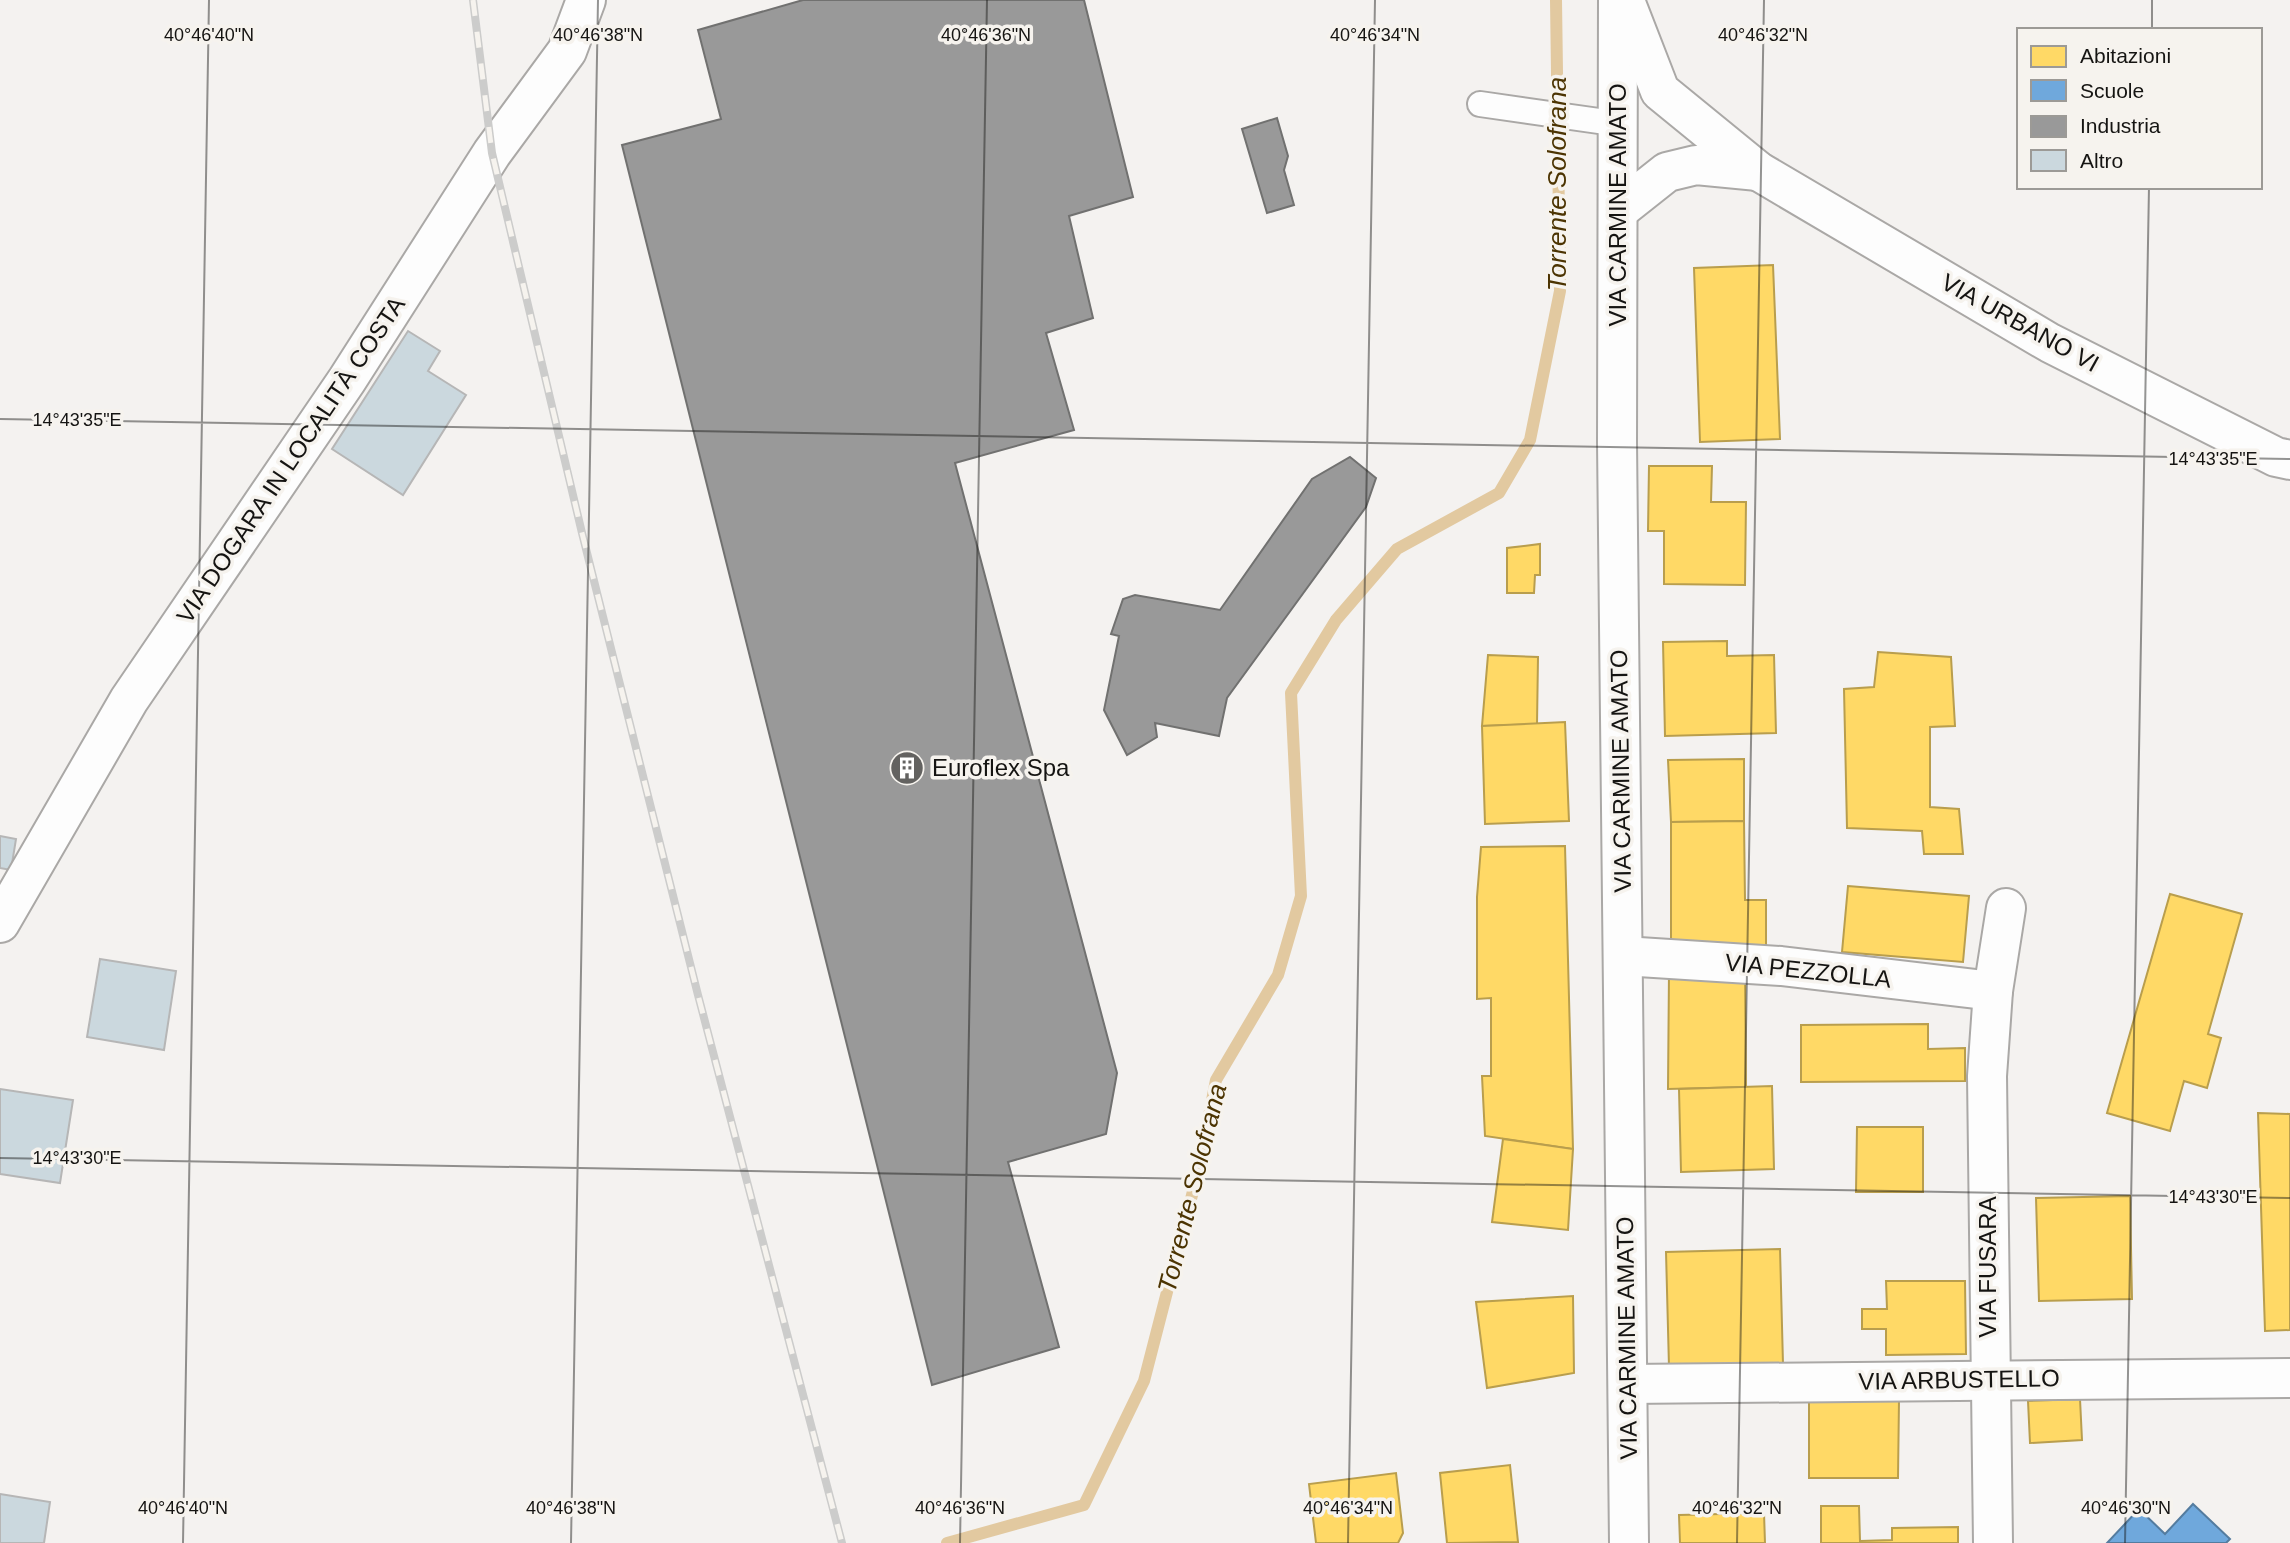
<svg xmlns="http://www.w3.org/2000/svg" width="2290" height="1543" font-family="Arial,sans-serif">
<rect width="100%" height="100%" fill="#f4f2f0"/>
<g fill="#ffd966" stroke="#b99e4d" stroke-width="2">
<path d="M1773 265 1780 439 1700 442 1694 268Z"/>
<path d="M1649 466H1712L1711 502H1746L1745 585 1664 584V531H1648Z"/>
<path d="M1540 544V575H1535L1534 593H1507V548Z"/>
<path d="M1727 641V656L1774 655 1776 733 1665 736 1663 642Z"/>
<path d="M1878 652 1951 657 1955 726 1930 727V807L1959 809 1963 854H1924L1922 831 1847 828 1844 689 1874 687Z"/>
<path d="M1488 655 1538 657 1537 724 1482 726Z"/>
<path d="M1565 722 1569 821 1485 824 1482 726Z"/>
<path d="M1744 759V821L1671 822 1668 760Z"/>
<path d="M1744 821 1745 900H1766V952L1671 953V822Z"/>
<path d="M1565 846 1573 1149 1485 1136 1482 1076H1491V998L1477 999V897L1481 847Z"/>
<path d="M1848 886 1969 896 1963 962 1842 952Z"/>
<path d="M2170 894 2242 914 2208 1034 2221 1038 2207 1088 2184 1081 2170 1131 2107 1113Z"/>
<path d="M1669 971H1745L1746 1087 1668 1089Z"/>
<path d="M1928 1024V1049L1965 1048V1081L1801 1082V1025Z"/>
<path d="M1772 1086 1774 1169 1681 1172 1679 1089Z"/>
<path d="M2258 1113 2290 1114V1330L2265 1331Z"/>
<path d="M1857 1127H1923V1192H1856Z"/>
<path d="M1503 1139 1573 1149 1568 1230 1492 1222Z"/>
<path d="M2130 1196 2132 1299 2039 1301 2036 1198Z"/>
<path d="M1780 1249 1783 1364 1669 1367 1666 1252Z"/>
<path d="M1886 1281H1965L1966 1354 1886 1355V1329H1862V1309H1887Z"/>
<path d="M1573 1296 1574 1373 1487 1388 1476 1302Z"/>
<path d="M2080 1399 2082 1440 2030 1443 2028 1401Z"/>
<path d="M1809 1400H1899L1898 1478H1809Z"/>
<path d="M1510 1465 1518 1542 1447 1543 1440 1473Z"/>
<path d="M1396 1473 1403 1533 1398 1543H1316L1309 1484Z"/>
<path d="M1821 1506H1859L1860 1541 1892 1540V1528L1958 1527V1543H1821Z"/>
<path d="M1764 1513 1765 1543H1680L1679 1515Z"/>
</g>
<path fill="#6fa8dc" stroke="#547c9f" stroke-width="2" d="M2193 1504 2230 1539 2226 1543H2107L2139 1509 2165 1534Z"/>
<g fill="#999" stroke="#717170" stroke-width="2">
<path d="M803 0H1084L1133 197 1069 216 1093 318 1046 333 1074 430 955 463 1117 1073 1106 1134 1008 1162 1059 1347 932 1385 622 145 721 119 698 30Z"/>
<path d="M1277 118 1288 156 1284 170 1294 205 1267 213 1242 129Z"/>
<path d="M1350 457 1376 478 1366 507 1227 698 1219 736 1155 723 1157 737 1127 755 1104 710 1119 636 1111 634 1123 599 1135 595 1220 610 1312 479Z"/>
</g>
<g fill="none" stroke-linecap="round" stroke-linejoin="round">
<path stroke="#e2c9a0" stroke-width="12" d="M947 1543 1084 1505 1144 1381 1199 1168 1216 1080 1278 975 1301 896 1291 693 1336 620 1397 549 1499 493 1530 440 1560 291 1556 0"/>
</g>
<g fill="#cbd8de" stroke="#b6b6b6" stroke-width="2">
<path d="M408 331 440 351 428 371 466 395 403 495 332 449Z"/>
<path d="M0 836 16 839 11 870 0 868Z"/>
<path d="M100 959 176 971 164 1050 87 1037Z"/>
<path d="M0 1089 73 1100 60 1183 0 1174Z"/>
<path d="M0 1494 50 1502 44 1543H0Z"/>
</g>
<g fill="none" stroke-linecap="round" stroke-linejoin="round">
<g stroke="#aaa8a6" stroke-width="28">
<path id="lane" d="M1480 104 1620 124"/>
</g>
<g stroke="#aaa8a6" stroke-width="42">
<g id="street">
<path d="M1618 0 1617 442 1629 1543"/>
<path d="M1627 6 1660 91 1758 171 2050 343 2276 457 2290 460"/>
<path d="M1619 210 1667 172 1696 165 1758 171"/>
<path d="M0 923 129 700 347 380 492 153 567 51 586 0"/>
<path d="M1623 956 1781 966 1993 991"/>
<path d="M1628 1384 2290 1378"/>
<path d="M1993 1543 1987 1076 1993 991 2006 908"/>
</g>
</g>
<use href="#lane" stroke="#fdfdfd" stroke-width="24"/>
<use href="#street" stroke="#fdfdfd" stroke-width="38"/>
<g stroke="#cccccb" stroke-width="8">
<path id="rail" d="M473 0 492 153 582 533 698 995 842 1543"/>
</g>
<use href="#rail" stroke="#f6f3ee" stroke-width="5" stroke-dasharray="16" stroke-linecap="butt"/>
</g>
<path fill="none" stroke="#151412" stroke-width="2" stroke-opacity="0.45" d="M2152 30V0M0 419 2290 459M0 1158 2290 1198M183 1543 209 0M571 1543 598 0M960 1543 987 0M1348 1543 1375 0M1737 1543 1764 0M2125 1543 2149 187"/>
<defs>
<g id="building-disc" transform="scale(1.75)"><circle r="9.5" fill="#636260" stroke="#f6f3ee"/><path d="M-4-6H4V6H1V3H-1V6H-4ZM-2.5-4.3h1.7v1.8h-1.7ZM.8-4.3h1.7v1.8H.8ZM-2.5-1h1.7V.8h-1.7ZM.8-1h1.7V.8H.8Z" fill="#fff"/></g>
</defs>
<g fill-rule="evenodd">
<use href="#building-disc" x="907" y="768"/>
</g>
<g text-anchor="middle" stroke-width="7" stroke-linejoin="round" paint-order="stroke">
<g font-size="24" fill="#151412" stroke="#f6f3ee">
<text transform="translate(1618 205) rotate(-90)" y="8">VIA CARMINE AMATO</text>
<text transform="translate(2020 323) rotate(29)" y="8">VIA URBANO VI</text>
<text transform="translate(291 460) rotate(-56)" y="8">VIA DOGARA IN LOCALITÀ COSTA</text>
<text transform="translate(1621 771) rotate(-91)" y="8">VIA CARMINE AMATO</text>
<text transform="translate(1808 971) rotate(6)" y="8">VIA PEZZOLLA</text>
<text transform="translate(1988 1267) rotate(-90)" y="8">VIA FUSARA</text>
<text transform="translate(1627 1338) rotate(-91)" y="8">VIA CARMINE AMATO</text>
<text transform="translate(1959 1380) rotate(-1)" y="8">VIA ARBUSTELLO</text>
</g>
<g font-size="24" fill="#151412" stroke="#f6f3ee" text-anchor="start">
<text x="932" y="776">Euroflex Spa</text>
</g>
<g font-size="26" font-style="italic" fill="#4c3402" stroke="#f6f3ee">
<text transform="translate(1557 184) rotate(-90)" y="9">Torrente Solofrana</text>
<text transform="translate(1192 1188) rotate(-76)" y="9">Torrente Solofrana</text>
</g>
</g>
<g font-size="18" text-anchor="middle" fill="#151412" stroke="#f6f3ee" stroke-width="7" stroke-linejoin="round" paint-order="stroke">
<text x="209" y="41">40°46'40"N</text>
<text x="598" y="41">40°46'38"N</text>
<text x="986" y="41">40°46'36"N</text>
<text x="1375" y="41">40°46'34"N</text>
<text x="1763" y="41">40°46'32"N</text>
<text x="77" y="426">14°43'35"E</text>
<text x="2213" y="465">14°43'35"E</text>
<text x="77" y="1164">14°43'30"E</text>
<text x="2213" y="1203">14°43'30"E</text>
<text x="183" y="1514">40°46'40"N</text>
<text x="571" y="1514">40°46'38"N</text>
<text x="960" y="1514">40°46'36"N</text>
<text x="1348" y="1514">40°46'34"N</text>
<text x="1737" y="1514">40°46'32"N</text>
<text x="2126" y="1514">40°46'30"N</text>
</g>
<rect x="2017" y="28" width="245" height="161" fill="#f6f3ee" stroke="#9c9a96" stroke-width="2"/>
<rect x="2031" y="46" width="35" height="21" fill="#ffd966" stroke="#9c9a96" stroke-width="2"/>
<text x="2080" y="63" font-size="21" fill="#151412">Abitazioni</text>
<rect x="2031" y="80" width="35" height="21" fill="#6fa8dc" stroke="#9c9a96" stroke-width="2"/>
<text x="2080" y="98" font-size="21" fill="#151412">Scuole</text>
<rect x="2031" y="116" width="35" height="21" fill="#999999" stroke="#9c9a96" stroke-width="2"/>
<text x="2080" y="133" font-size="21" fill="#151412">Industria</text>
<rect x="2031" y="150" width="35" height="21" fill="#cbd8de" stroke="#9c9a96" stroke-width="2"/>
<text x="2080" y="168" font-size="21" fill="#151412">Altro</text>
</svg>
